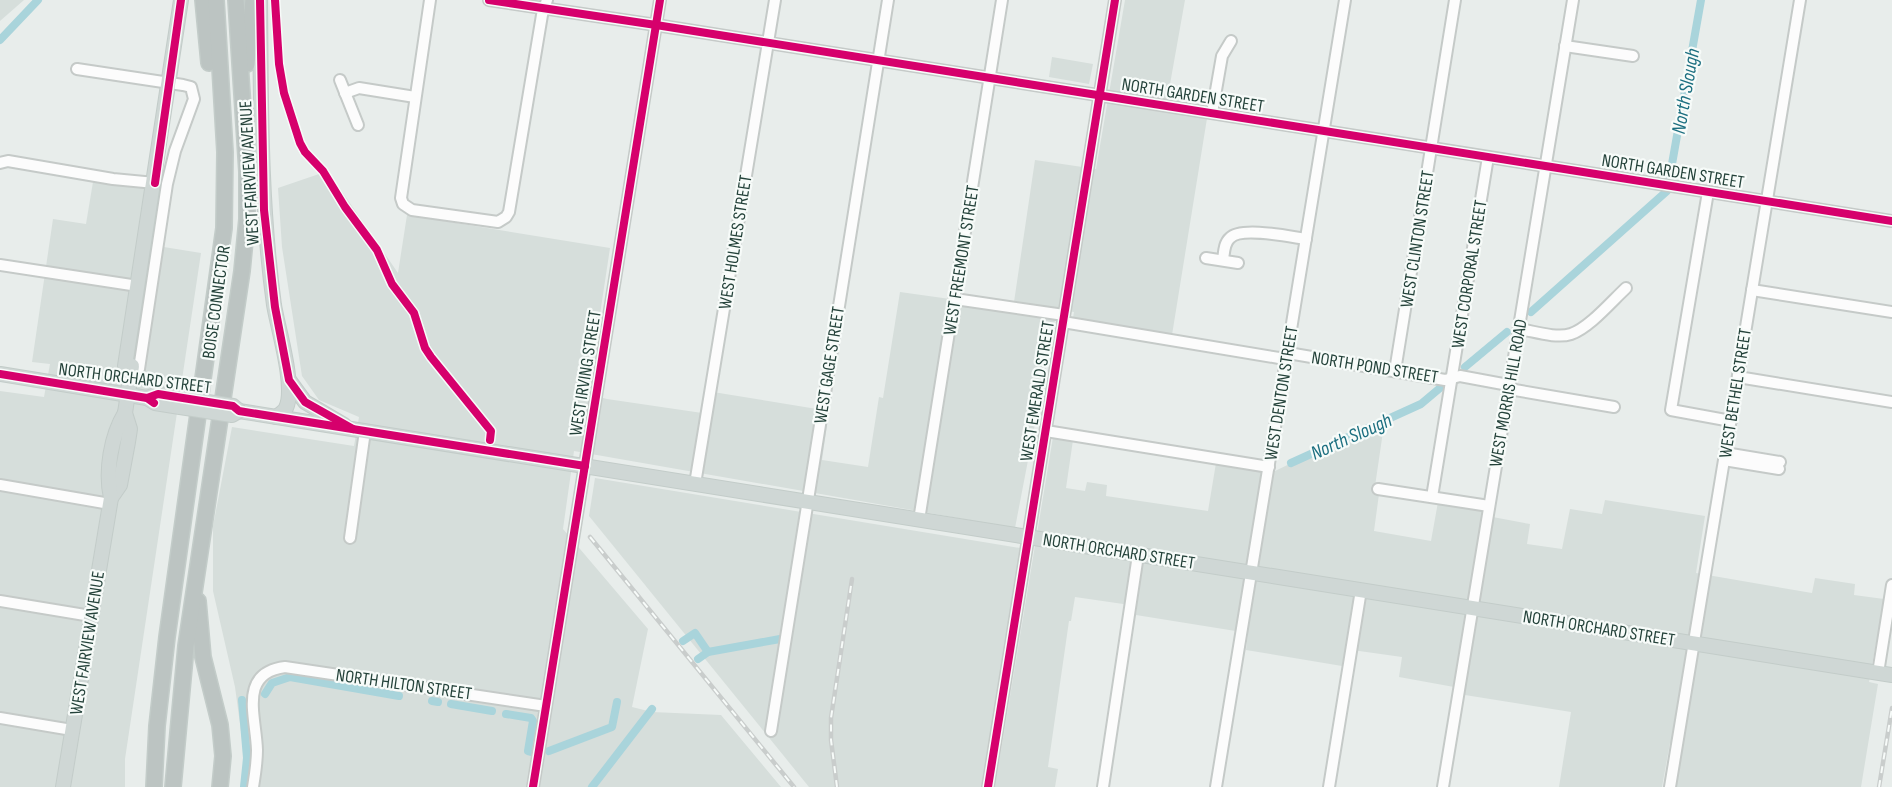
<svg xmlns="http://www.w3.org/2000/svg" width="1892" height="787" font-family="'Sofia Sans Condensed',sans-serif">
<rect width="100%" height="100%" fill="#e8edeb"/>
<g fill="#d6dedb">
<path d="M0 0H24L0 21Z"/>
<path d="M1125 0H1185L1167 101 1209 106 1172 335 1073 318 1074 312 1014 302 1035 160 1096 169Z"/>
<path d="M1052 57 1093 64 1089 84 1049 77Z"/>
<path d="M319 174 334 180 398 273 407 215 610 248 588 394 607 399 709 414 713 392 829 411 822 460 868 467 879 397 883 398 900 292 950 299V303L1055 320 1015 528 574 451 563 529 648 629 632 707 652 712 721 715 781 787H240L245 761 235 687 213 591V526L232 427 354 446 359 417 319 400 302 376 282 247 278 188Z"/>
<path d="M93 182 147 188 139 243 201 253 125 759V787H0V391L44 397 50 364 32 362 53 219 86 224Z"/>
<path d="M1385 418 1374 493 1379 494 1374 531 1431 541 1438 502 1482 510V515L1530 524 1527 544 1562 549 1570 509 1602 514 1605 500 1705 516 1696 573 1812 593 1815 578 1855 584 1854 595 1884 599 1869 682 1878 684 1861 787H1676L1682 745 1670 743 1662 787H1559L1571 712 1465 695V689L1399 677 1402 657 1345 649 1342 666 1246 650 1248 633 1136 615 1137 606 1075 597 1071 621H1069L1048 767 1058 769 1055 787H995L1053 437 1073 440 1066 488 1085 491 1087 482 1107 485 1106 496 1208 511 1216 463 1275 471Z"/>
<path d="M595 478 1020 548 982 787H809L589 516Z"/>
</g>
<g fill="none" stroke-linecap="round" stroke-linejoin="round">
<g stroke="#a9d4db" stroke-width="8">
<path d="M0 40 38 0"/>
<path d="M1669 181 1701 0"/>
<path d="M1531 312 1667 191"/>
<path d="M1465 367 1507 332"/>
<path d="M1291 463 1421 404 1440 388"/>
<path d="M683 641 695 633 708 652"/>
<path d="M698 659 708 652 780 639"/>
<path d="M265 694 272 683 290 677 399 696"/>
<path d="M242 700 247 758 244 787"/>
<path d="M432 701 438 702"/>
<path d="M451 704 492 711"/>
<path d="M506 714 531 718 533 721 528 751 532 752"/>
<path d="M549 751 612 727 617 702"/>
<path d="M592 787 652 709"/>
</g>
<g stroke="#c5cac8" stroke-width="14">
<g id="minor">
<path d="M430 0 401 198 403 204 412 210 498 222 506 217 509 212 542 15 547 0"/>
<path d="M489 0 656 25 1892 221"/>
<path d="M1565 46 1633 56"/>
<path d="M77 69 183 85 191 87 194 99 175 151 167 184 139 369 130 373"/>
<path d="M340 80 358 125"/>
<path d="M345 93 359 88 415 97"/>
<path d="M1212 113 1222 56 1231 41"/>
<path d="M0 163 8 161 113 179 155 183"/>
<path d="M1708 192 1671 410 1731 421"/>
<path d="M1206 258 1238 263"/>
<path d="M1223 260C1224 253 1224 243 1230 238 1241 226 1291 237 1306 239"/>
<path d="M0 265 138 286"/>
<path d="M1752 290 1892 312"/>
<path d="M955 299 1064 315"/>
<path d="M1063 322 1279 358 1294 354 1445 380 1460 376 1503 384 1509 389 1614 407"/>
<path d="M1519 329C1533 331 1556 339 1571 334 1589 328 1611 302 1626 288"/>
<path d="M1395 371 1455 0"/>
<path d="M1738 377 1892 402"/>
<path d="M1046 431 1269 467"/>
<path d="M1725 453 1780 462"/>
<path d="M1724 460 1779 469"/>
<path d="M695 484 775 0"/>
<path d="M0 485 110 504"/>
<path d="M1378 489 1489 506"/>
<path d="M1432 497 1488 157"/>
<path d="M919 520 1002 0"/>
<path d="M350 538 365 431"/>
<path d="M0 601 91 616"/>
<path d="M1878 673 1892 585"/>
<path d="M0 718 72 730"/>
<path d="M771 731 888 0"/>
<path d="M253 787C255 775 257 762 257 750 256 716 238 673 285 667L546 706"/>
<path d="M533 787 660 0"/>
<path d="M988 787 1115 0"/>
<path d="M1103 787 1138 555"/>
<path d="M1216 787 1345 0"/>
<path d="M1329 787 1361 590"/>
<path d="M1443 787 1573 0"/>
<path d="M1670 787 1800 0"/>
</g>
</g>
<g stroke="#c3ccc9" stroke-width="16">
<g id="major">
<path d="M260 0C261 102 260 203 274 305 278 329 296 387 286 408 284 412 280 414 276 417"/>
<path d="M130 373 125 366 181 0"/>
<path d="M0 374 147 398 155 403 180 407"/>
<path d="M289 380 305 402 344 425"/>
<path d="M147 398 158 394 182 398"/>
<path d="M239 411 1892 675"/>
<path d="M111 498 120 485 128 442 130 429 125 413 132 366"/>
<path d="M63 787 111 498C105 471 111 436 125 413"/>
</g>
</g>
<g stroke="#c3ccc9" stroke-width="18">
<g id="highway">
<path d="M203 0 209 63"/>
<path d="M247 64 253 0"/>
<path d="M198 601 203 657 220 725 223 756 220 787"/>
<path d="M154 787 157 726 167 637 224 228 225 152 216 0"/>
<path d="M173 787 186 646 242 271 247 219V172L236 0"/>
</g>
</g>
<use href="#minor" stroke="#fcfcfc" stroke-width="10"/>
<use href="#major" stroke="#cfd7d5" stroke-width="14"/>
<use href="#highway" stroke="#bcc4c2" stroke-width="15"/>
<g stroke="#c9cdcc" stroke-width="4.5">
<g id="rail">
<path d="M590 537 794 787"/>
<path d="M837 787 831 740V718L852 579"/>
<path d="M1879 787 1892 708"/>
</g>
</g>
<use href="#rail" stroke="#f7fbf9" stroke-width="2" stroke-dasharray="7" stroke-linecap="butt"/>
<g stroke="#c3ccc9" stroke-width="16" stroke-linecap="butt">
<path id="major-bridge" d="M180 407 232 415 239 411 233 406 182 398"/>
</g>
<use href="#major-bridge" stroke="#cfd7d5" stroke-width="14"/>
<g stroke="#f7fbf9" stroke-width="11">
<g id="cycleway">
<path d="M260 0 264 210 275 307 289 380 305 402 353 429"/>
<path d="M275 0 279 64 284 93 300 143 305 152 323 171 345 207 377 250 392 284 414 313 425 348 431 357 491 431 490 440"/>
<path d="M489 0 656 25 1892 221"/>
<path d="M155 183 181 0"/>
<path d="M0 374 147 398 154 403"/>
<path d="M147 398 158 394 233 406 239 411 585 466"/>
<path d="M533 787 660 0"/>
<path d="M988 787 1115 0"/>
</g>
</g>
<use href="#cycleway" stroke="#d6006c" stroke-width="8"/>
</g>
<g text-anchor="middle" stroke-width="4.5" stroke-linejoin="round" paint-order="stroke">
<g font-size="18" fill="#24423a" stroke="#f7fbf9">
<text transform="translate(1193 95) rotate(9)" y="6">NORTH GARDEN STREET</text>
<text transform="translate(1673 171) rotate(9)" y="6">NORTH GARDEN STREET</text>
<text transform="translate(249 173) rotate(-93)" y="6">WEST FAIRVIEW AVENUE</text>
<text transform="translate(1417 239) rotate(-81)" y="6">WEST CLINTON STREET</text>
<text transform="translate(735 242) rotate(-81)" y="6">WEST HOLMES STREET</text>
<text transform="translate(961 260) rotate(-81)" y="6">WEST FREEMONT STREET</text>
<text transform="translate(1469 274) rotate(-81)" y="6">WEST CORPORAL STREET</text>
<text transform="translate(216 302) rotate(-82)" y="6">BOISE CONNECTOR</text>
<text transform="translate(829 365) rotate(-81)" y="6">WEST GAGE STREET</text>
<text transform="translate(1375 367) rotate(9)" y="6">NORTH POND STREET</text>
<text transform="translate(585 373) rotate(-81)" y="6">WEST IRVING STREET</text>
<text transform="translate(135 378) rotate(7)" y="6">NORTH ORCHARD STREET</text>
<text transform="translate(1037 391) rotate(-81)" y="6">WEST EMERALD STREET</text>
<text transform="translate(1281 393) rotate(-81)" y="6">WEST DENTON STREET</text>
<text transform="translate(1508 393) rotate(-80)" y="6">WEST MORRIS HILL ROAD</text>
<text transform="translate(1735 393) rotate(-81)" y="6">WEST BETHEL STREET</text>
<text transform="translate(1119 551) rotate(9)" y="6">NORTH ORCHARD STREET</text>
<text transform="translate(1599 628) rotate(9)" y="6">NORTH ORCHARD STREET</text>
<text transform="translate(87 643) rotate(-81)" y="6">WEST FAIRVIEW AVENUE</text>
<text transform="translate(404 684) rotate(8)" y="6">NORTH HILTON STREET</text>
</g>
<g font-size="20" font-style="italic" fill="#1c6f80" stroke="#f7fbf9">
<text transform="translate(1685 91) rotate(-80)" y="7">North Slough</text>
<text transform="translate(1351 436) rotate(-24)" y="7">North Slough</text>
</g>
</g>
</svg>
